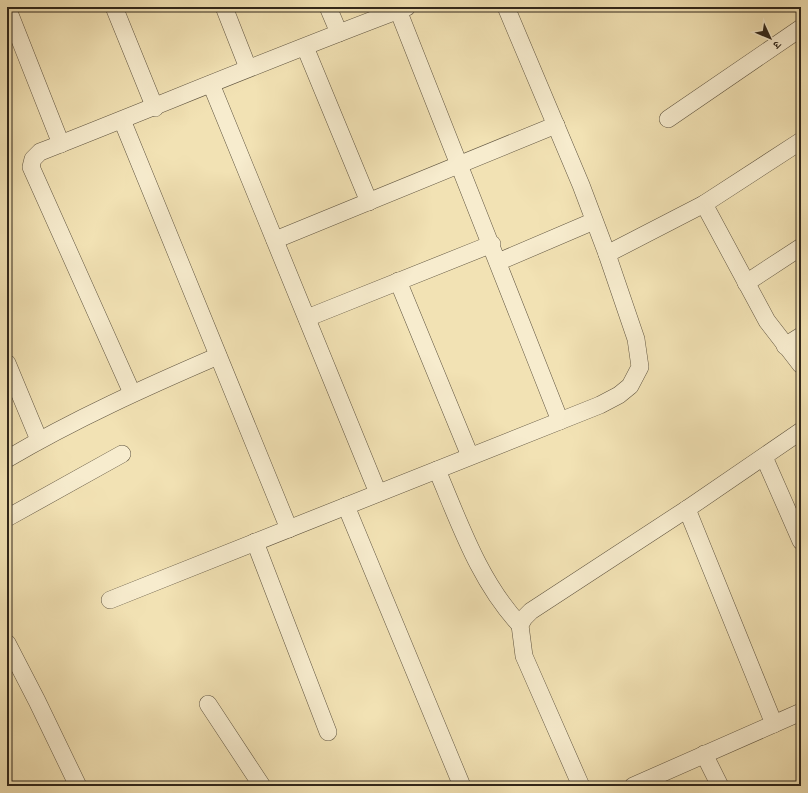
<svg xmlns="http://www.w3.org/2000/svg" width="808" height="793" font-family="Alegreya,'Noto Serif Devanagari',serif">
<rect width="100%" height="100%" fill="#f2e2b4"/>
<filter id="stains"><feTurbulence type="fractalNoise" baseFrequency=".005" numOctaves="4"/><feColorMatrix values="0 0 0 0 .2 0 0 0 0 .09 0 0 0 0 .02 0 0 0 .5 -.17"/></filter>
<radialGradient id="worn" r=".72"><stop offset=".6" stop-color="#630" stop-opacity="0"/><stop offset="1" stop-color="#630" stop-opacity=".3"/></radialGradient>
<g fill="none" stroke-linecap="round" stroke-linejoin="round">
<g stroke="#605540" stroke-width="18">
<g id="minor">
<path d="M7 7 61 144"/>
<path d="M114 7 155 108"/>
<path d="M224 7 248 68"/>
<path d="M328 7 339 33"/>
<path d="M398 10 560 421"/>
<path d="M305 47 369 202"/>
<path d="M211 84 378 493"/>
<path d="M668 119 801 28"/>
<path d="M122 120 289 529"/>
<path d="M704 204 767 321 801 365"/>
<path d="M275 240 556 125"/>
<path d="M607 254 704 204 801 141"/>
<path d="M498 262 594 221"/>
<path d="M398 281 470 456"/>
<path d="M746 283 801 247"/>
<path d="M307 318 492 244"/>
<path d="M785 346 801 336"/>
<path d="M7 363 39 440"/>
<path d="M132 393 31 167 33 159 40 152C162 104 284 53 407 7"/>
<path d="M764 457 801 541"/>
<path d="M7 459C75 419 146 387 218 356"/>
<path d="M437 470C460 524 479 581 520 625"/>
<path d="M346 506 462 786"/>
<path d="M687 509 774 724"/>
<path d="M7 518 122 454"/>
<path d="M255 542 328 732"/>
<path d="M110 600 600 405 619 395 630 386 640 367 636 339 607 254 581 185 506 7"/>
<path d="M7 643 37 701 78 786"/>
<path d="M208 704 262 786"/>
<path d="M704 754 720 786"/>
<path d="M581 786 524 656 520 625 524 618 531 611 687 509 801 431"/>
<path d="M633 786 801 712"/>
</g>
</g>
<use href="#minor" stroke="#f7ecce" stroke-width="17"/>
</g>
<rect width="808" height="793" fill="none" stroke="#f2e2b4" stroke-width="24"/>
<rect x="8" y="8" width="792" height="777" fill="none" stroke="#30261a" stroke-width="2"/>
<rect x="12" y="12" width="784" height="769" fill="none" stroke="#30261a"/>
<g transform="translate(770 38) rotate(134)" stroke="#f7ecce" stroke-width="3" paint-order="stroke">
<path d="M0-3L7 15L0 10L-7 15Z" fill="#30261a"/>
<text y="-6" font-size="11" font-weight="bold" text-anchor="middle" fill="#30261a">उ</text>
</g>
<rect width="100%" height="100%" filter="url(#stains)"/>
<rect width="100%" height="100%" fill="url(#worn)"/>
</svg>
